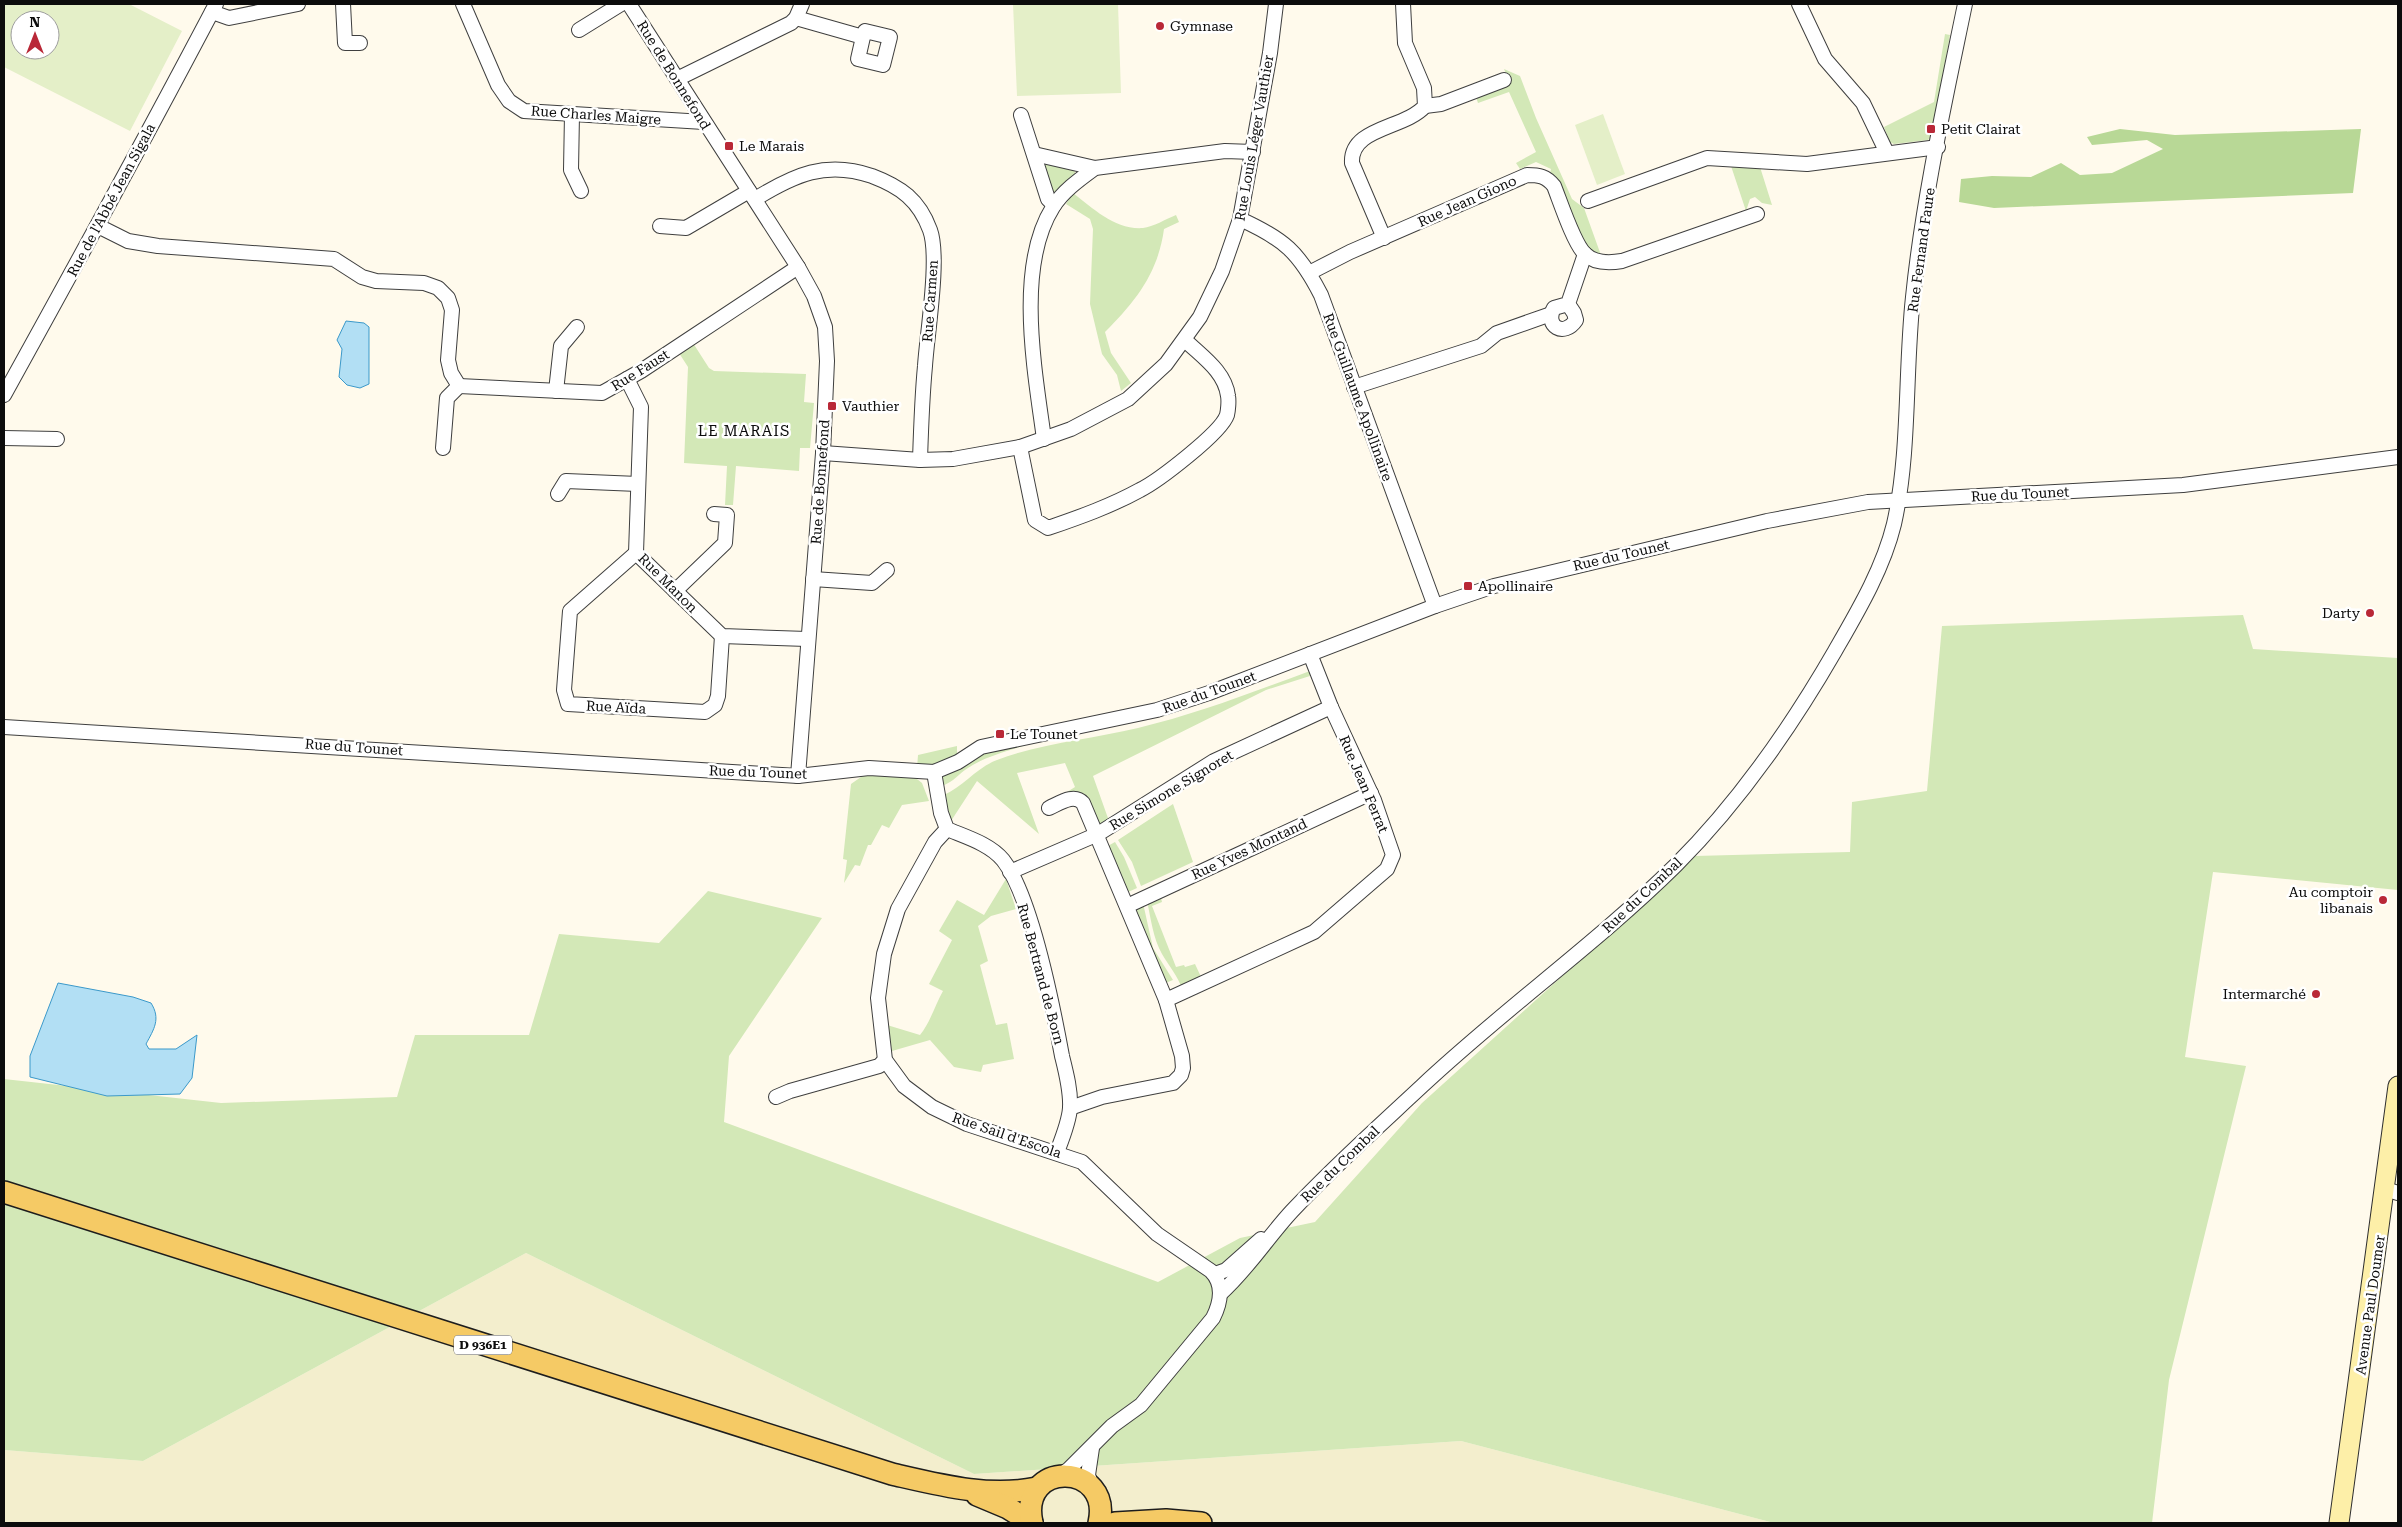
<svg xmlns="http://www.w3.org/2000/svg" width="2402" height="1527" font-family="'Roboto Serif',serif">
<rect width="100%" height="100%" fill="#fffaec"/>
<path fill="#f3eecd" d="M526 1253 974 1474 1461 1441 1774 1523H4V1450L143 1461Z"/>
<g fill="#d3e8b7">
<path d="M1945 34 1950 35 1932 136 1928 140 1894 144 1890 142 1884 127 1934 102Z"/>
<path d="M1504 69 1520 76 1536 118 1572 199 1584 208 1602 258 1584 246 1549 177 1551 169 1536 162 1520 169 1516 163 1536 152 1509 92 1478 103 1476 97 1510 83Z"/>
<path d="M1046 162 1074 170 1076 175 1056 197 1051 196 1042 166Z"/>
<path d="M1730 163 1760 167 1772 205 1762 203 1755 197 1750 199 1746 211Z"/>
<path d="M1073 193C1094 209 1115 230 1143 228 1153 227 1166 219 1176 215L1179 222 1164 229C1158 273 1136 301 1105 332L1111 353 1131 383 1121 391 1117 375 1102 354 1090 304 1093 229 1090 219 1066 204Z"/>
<path d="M693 343 709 368 714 371 806 374 804 402 814 403 810 448H800L799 471 736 466 733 505H725L727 466 684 463 688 367 679 353Z"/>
<path d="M2243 615 2253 649 2398 658V890L2213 872 2185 1057 2246 1066 2169 1380 2152 1523H1774L1461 1441 974 1474 526 1253 143 1461 4 1450V1079L221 1103 397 1097 415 1035H529L559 934 659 943 708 891 822 918 729 1056 724 1122 1158 1282 1240 1238 1315 1222 1422 1103 1695 856 1850 852 1852 802 1927 791 1942 626Z"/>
<path d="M1310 671 1313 675 1266 690 1093 776 1109 821 1099 827 1086 798 1067 792 1075 787 1065 763 1017 773 1039 834 977 781 951 821 944 795C964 786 976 768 997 760 1042 743 1092 739 1138 728 1197 714 1253 692 1310 671Z"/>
<path d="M1023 742V746C1004 752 985 757 968 768 957 775 955 781 942 786L943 775 987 749Z"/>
<path d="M957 746V757L936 765 917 768 918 755Z"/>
<path d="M857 774 912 775 922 783 929 801 902 805 889 828 882 825 871 845H868L860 866 855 865 844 883 847 860 843 859 851 784 861 777Z"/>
<path d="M1173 804 1193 862 1141 886 1132 862 1118 840Z"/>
<path d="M1115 842 1124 857 1137 888 1126 893 1106 847Z"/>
<path d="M1006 879 1016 909 991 916 978 926 988 961 980 965 996 1025 1007 1023 1014 1059 983 1065 981 1072 954 1067 930 1040 892 1051 887 1025 920 1035C930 1023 935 1005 943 991L929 984 952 940 939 931 957 900 984 915Z"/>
<path d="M1161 898 1162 902 1152 906 1176 967 1184 965 1185 967 1195 964 1202 979 1182 989C1178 976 1169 966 1162 954 1153 938 1151 919 1147 901L1151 903Z"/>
<path d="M1143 903 1153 948 1173 980 1163 984 1134 913 1135 908Z"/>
</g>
<path fill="#b8d896" d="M2120 129 2175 135 2361 129 2353 193 1994 208 1959 202 1961 179 1992 176 2031 177 2061 163 2080 175 2112 173 2163 149 2147 140 2092 145 2087 137Z"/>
<g fill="#e4efc8" fill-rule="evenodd">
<path d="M4 4H129L182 31 130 131 4 67ZM20 20H50V50H20Z"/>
<path d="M1013 4H1118L1121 93 1017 96Z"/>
<path d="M1603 114 1625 174 1597 185 1575 125Z"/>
</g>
<g fill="#b2dff4" stroke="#3b99ca">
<path d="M346 321 364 323 369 327V384L360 388 347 385 339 377 342 349 337 340Z"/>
<path d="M58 983 133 997 151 1003C161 1019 154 1029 146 1044L149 1049H176L197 1035 192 1078 180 1094 107 1096 30 1077V1056Z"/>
</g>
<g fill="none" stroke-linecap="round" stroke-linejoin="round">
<g stroke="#3f3f3f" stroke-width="16">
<g id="street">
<path d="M343 4 345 43H360"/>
<path d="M463 4 498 85 509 101 524 111 704 122"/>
<path d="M629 4 798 267 814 296 825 327 827 361 823 453 798 776"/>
<path d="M1799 4 1825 59 1863 103 1887 153"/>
<path d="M212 12 229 18 298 4"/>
<path d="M796 18 863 37 858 59 883 65 890 37 865 31 863 37"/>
<path d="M579 30 621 4"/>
<path d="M677 79 791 23 796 18 802 4"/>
<path d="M1425 106 1441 104 1504 80"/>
<path d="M572 114 571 170 581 191"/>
<path d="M1021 115 1048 199 1054 205"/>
<path d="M1034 154 1095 168"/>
<path d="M755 199C794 175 826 160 872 176 901 187 919 200 930 230 940 257 927 334 925 366 922 397 921 429 920 460"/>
<path d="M1588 201 1707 158 1807 164 1938 147"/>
<path d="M1240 219C1284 239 1299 252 1321 295L1435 606"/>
<path d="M98 226 128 241 158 246 334 259 362 277 376 281 424 283 438 288 448 298 452 310 448 360 451 373 459 386 447 398 443 448"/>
<path d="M660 226 686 228 749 191"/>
<path d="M1384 238 1352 163C1350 127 1405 129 1425 106L1424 88 1405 43 1403 4"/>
<path d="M1309 273 1350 252 1527 175C1539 175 1546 176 1554 186 1560 201 1574 244 1585 254 1595 264 1610 263 1622 261L1757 214"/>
<path d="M1568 304 1574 313 1576 320C1564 338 1544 326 1554 308L1568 304 1585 254"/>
<path d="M627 379 641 407 636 553 722 636 807 639"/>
<path d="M459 386 602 393 641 371 798 267"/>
<path d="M1354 387 1481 346 1497 333 1551 314"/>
<path d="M556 391 561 346 577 327"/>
<path d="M4 395C76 265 147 135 216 4"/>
<path d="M4 438 57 439"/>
<path d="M1044 439C1035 372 1015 267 1053 207 1063 191 1080 179 1095 168L1225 151 1253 152"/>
<path d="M1020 447 1035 520 1048 528C1080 517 1111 506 1140 490 1158 481 1221 433 1227 415 1228 411 1229 401 1228 396 1225 371 1201 356 1185 340"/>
<path d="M823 453 920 460 953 459 1020 447 1071 429 1128 399 1166 364 1200 317 1222 271 1240 219 1270 53 1276 4"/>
<path d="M558 494 566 481 638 484"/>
<path d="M636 553 570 611 564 690 568 704 705 712 715 705 718 696 722 636"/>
<path d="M813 579 872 583 887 570"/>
<path d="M675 591 725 543 727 515 714 514"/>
<path d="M4 727 798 776 869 768 934 772 958 762 981 747 1157 710 1209 693 1435 606 1494 586 1767 521 1868 502 2183 485 2398 457"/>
<path d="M934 772 941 813 947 829C966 837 990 844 1003 860 1032 897 1053 1007 1062 1056 1066 1072 1071 1091 1070 1108 1069 1122 1062 1139 1057 1152"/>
<path d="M1049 808C1060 803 1074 793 1083 803L1166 1000 1182 1056 1183 1068 1181 1075 1173 1083 1102 1097 1070 1108"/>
<path d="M947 829 935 842 898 909 884 954 878 998 885 1060 904 1086 932 1107 967 1124 1082 1162 1157 1234 1211 1271C1224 1284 1221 1302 1213 1318L1141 1405 1112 1426 1069 1469 1059 1476"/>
<path d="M1010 872 1098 834 1214 761 1331 707"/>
<path d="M1127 906 1371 793"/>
<path d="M1166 1000 1314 932 1387 869 1393 855 1374 800 1331 707 1310 654"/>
<path d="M776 1097 790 1091 879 1066 885 1060"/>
<path d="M2385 1189 2398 1193"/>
<path d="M1215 1274 1226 1270 1261 1239"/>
<path d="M1220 1294C1248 1269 1267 1238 1292 1211 1333 1167 1378 1127 1422 1086 1504 1009 1596 944 1676 865 1740 801 1790 729 1835 651 1858 611 1883 569 1894 524 1910 453 1905 370 1913 297 1923 199 1945 101 1965 4"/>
<path d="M1092 1448 1088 1475 1092 1487"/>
</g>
</g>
<g stroke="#2e2e2e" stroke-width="21">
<path id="secondary" d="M2339 1523 2398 1086"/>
</g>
<g stroke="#1d1d1d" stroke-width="24">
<g id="primary">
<path d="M4 1192 892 1474C940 1485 989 1498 1037 1488"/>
<path d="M977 1495 1008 1508 1032 1523"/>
<path d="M1032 1523C1018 1459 1113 1462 1099 1523"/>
<path d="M1115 1523 1166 1520 1201 1523"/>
</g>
</g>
<use href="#street" stroke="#fff" stroke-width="14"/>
<use href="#secondary" stroke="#fdefa8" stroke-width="19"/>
<use href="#primary" stroke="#f5ca65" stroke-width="21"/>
</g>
<g fill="#b92837" stroke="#fff" stroke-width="2">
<circle cx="1160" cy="26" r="5"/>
<rect x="1926" y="124" width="10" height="10" rx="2.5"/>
<rect x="724" y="141" width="10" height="10" rx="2.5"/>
<rect x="827" y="401" width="10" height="10" rx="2.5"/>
<rect x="1463" y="581" width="10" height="10" rx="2.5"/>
<circle cx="2370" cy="613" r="5"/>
<rect x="995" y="729" width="10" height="10" rx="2.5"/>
<circle cx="2383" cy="900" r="5"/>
<circle cx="2316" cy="994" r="5"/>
</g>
<g text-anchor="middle" stroke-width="5" stroke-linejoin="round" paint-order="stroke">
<rect fill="#fff" stroke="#555" stroke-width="1" x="454" y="1335.5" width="58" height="19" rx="4"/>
<g font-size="12" font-weight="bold" fill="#0c0c0c">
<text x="483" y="1349">D 936E1</text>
</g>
<g font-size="14" fill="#0c0c0c" stroke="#fff" text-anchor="start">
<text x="1170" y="31">Gymnase</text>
<text x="1941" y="134">Petit Clairat</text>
<text x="739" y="151">Le Marais</text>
<text x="842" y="411">Vauthier</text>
<text x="1478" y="591">Apollinaire</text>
<text x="2360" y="618" text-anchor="end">Darty</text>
<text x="1010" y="739">Le Tounet</text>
<text x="2373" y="897" text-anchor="end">Au comptoir<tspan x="2373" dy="16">libanais</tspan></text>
<text x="2306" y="999" text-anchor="end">Intermarché</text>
</g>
<g font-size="14" fill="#0c0c0c" stroke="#fff">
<text transform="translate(674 75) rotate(58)" y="5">Rue de Bonnefond</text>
<text transform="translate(596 115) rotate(4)" y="5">Rue Charles Maigre</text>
<text transform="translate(1254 138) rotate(-80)" y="5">Rue Louis Léger Vauthier</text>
<text transform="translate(111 200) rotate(-62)" y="5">Rue de l'Abbé Jean Sigala</text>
<text transform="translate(1467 201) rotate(-24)" y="5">Rue Jean Giono</text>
<text transform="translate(1921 250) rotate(-82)" y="5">Rue Fernand Faure</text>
<text transform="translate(930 301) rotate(-86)" y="5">Rue Carmen</text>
<text transform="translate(640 370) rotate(-32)" y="5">Rue Faust</text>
<text transform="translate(1358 397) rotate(70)" y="5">Rue Guillaume Apollinaire</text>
<text transform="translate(820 482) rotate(-86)" y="5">Rue de Bonnefond</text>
<text transform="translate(2020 494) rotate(-3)" y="5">Rue du Tounet</text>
<text transform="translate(1621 555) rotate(-13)" y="5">Rue du Tounet</text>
<text transform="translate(668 583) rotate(45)" y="5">Rue Manon</text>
<text transform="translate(1209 692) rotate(-20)" y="5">Rue du Tounet</text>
<text transform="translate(616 707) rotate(3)" y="5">Rue Aïda</text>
<text transform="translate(354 747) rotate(4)" y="5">Rue du Tounet</text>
<text transform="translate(758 772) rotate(2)" y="5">Rue du Tounet</text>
<text transform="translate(1364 784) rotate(67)" y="5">Rue Jean Ferrat</text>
<text transform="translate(1171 790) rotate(-31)" y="5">Rue Simone Signoret</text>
<text transform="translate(1249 849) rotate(-25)" y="5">Rue Yves Montand</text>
<text transform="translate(1642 895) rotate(-43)" y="5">Rue du Combal</text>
<text transform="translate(1041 974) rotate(75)" y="5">Rue Bertrand de Born</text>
<text transform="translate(1007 1135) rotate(19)" y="5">Rue Sail d'Escola</text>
<text transform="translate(1340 1164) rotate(-44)" y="5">Rue du Combal</text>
<text transform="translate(2370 1305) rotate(-82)" y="5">Avenue Paul Doumer</text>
</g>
<g font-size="15" letter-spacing="1" fill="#0c0c0c" stroke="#fff">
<text x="744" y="436">LE MARAIS</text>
</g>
</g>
<rect width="2402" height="1527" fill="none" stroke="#0c0c0c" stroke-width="10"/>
<g transform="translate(35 35)"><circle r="24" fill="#ffffff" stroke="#9e9e9e"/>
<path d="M0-4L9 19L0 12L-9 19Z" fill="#b92837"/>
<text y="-8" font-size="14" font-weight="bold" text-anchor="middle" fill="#0c0c0c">N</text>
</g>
</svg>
